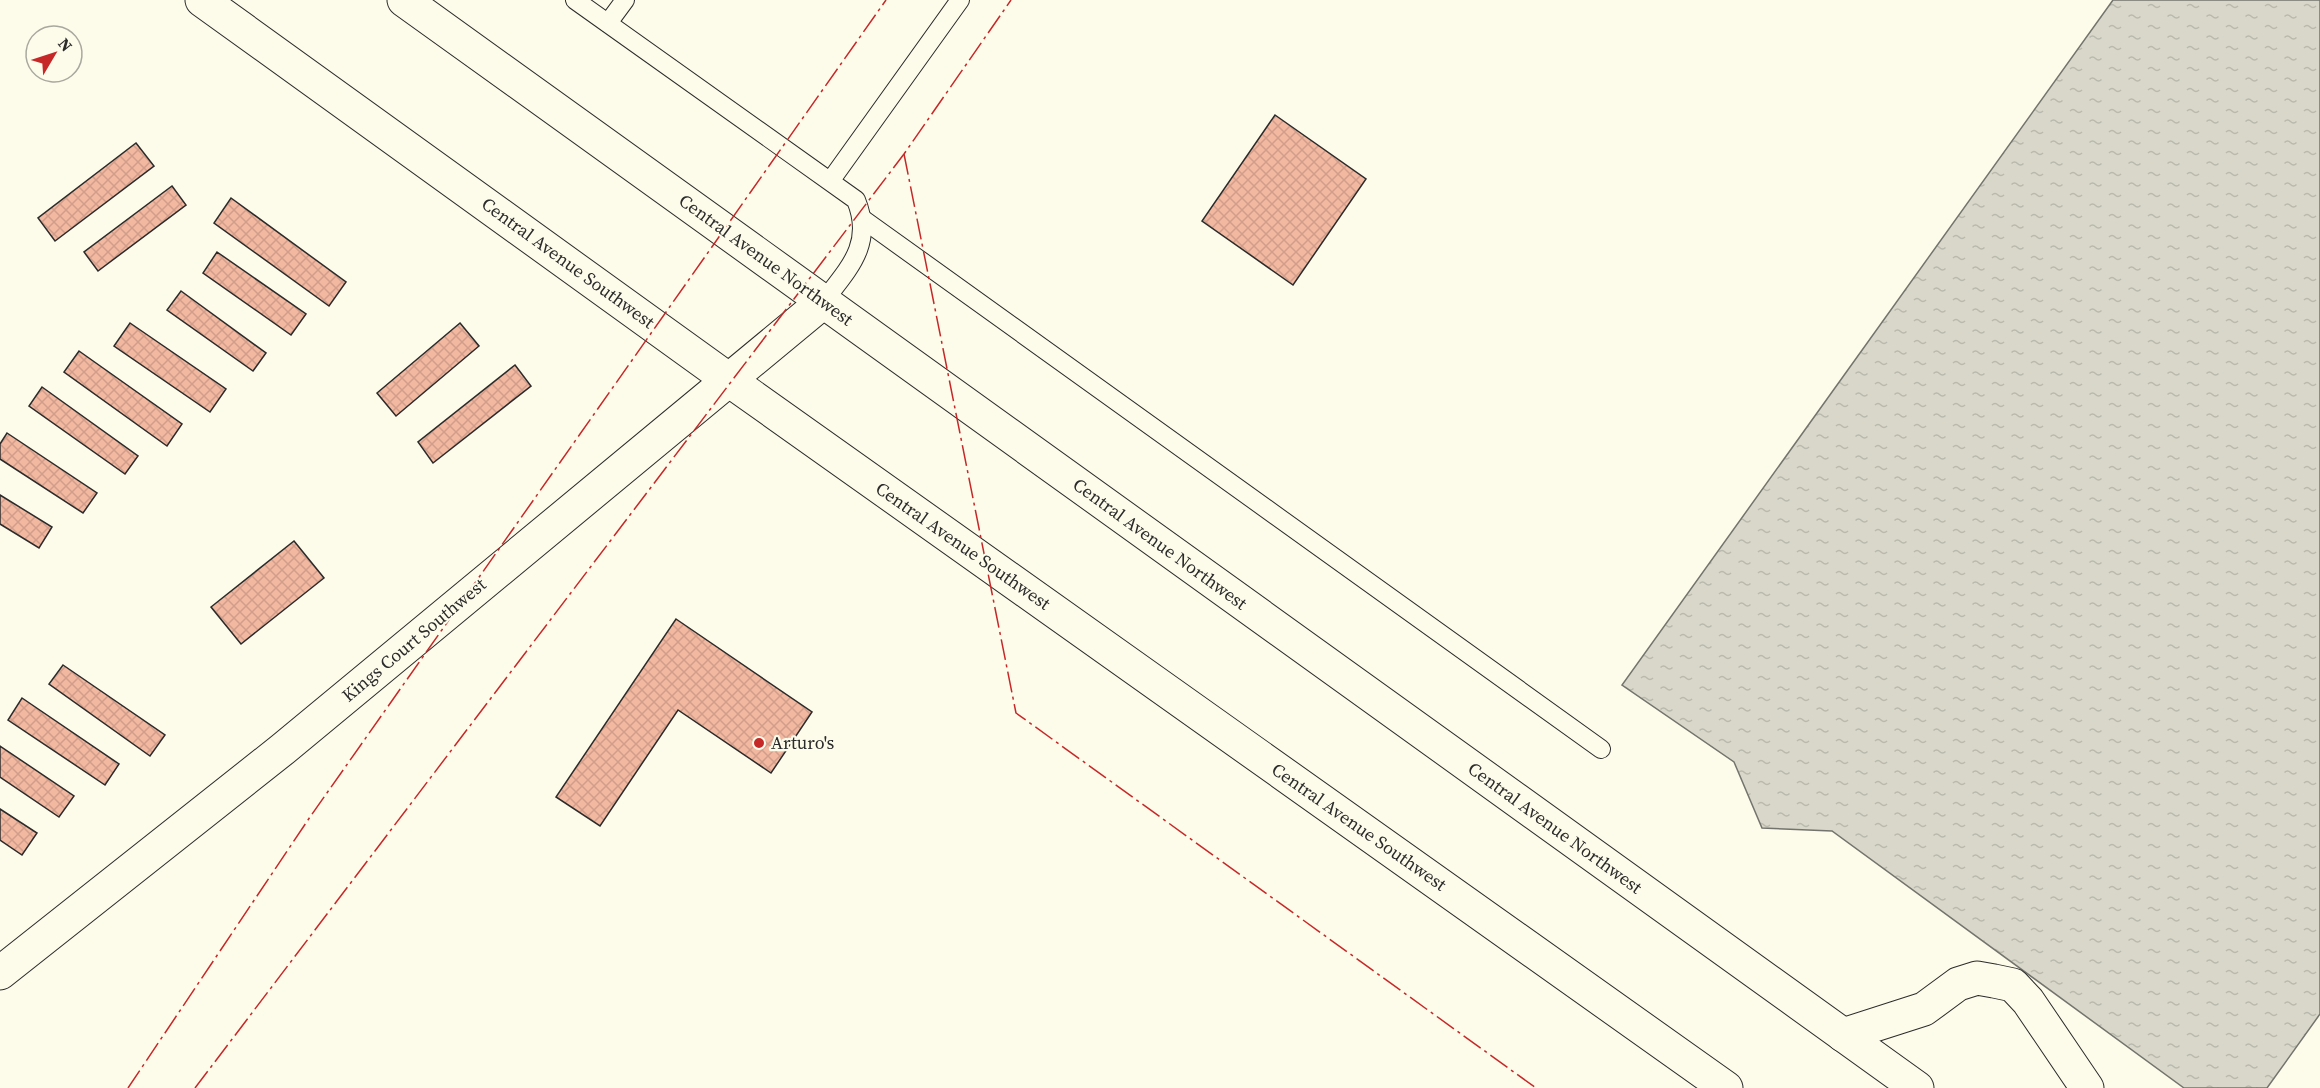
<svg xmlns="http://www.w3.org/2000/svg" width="2320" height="1088" font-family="'Source Serif 4',serif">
<defs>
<pattern id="water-ripples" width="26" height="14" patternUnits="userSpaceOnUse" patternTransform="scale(1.5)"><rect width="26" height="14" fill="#d8d7c9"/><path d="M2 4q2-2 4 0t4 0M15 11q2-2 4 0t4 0" fill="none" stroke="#bab9ad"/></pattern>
<pattern id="building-cross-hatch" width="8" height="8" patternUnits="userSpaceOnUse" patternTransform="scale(1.5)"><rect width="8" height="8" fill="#f2b8a0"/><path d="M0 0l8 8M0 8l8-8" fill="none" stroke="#d09e8a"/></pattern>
</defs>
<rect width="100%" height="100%" fill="#fdfbea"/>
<path fill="url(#water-ripples)" stroke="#74746e" stroke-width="1.5" d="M2113 0H2320V1014L2267 1088H2184L1832 831 1762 828 1734 762 1622 685Z"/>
<g fill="url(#building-cross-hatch)" stroke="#2b2b2b" stroke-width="1.5">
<path d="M1275 115 1366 179 1293 285 1202 221Z"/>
<path d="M136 143 154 166 55 241 38 218Z"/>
<path d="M172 186 186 205 98 271 84 252Z"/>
<path d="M231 198 346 282 329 306 214 223Z"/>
<path d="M217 252 306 314 291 335 203 273Z"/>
<path d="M181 291 266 353 253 371 167 310Z"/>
<path d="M130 323 226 389 210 412 114 346Z"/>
<path d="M460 323 479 346 396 416 377 393Z"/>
<path d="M79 351 182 424 167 446 64 372Z"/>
<path d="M515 365 531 386 433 463 418 442Z"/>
<path d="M42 387 138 456 125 474 29 406Z"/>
<path d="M7 433 97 493 83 513 0 459V444Z"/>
<path d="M0 495 52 527 39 548 0 524Z"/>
<path d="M294 541 324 578 241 644 211 607Z"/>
<path d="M676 619 812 712 771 773 678 710 600 826 556 797Z"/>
<path d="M63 665 165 735 150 756 49 684Z"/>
<path d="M22 698 119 764 105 785 8 720Z"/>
<path d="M0 746 74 796 59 817 0 777Z"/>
<path d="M0 809 37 833 22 855 0 840Z"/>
</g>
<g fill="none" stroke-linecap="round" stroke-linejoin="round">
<g stroke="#2b2b2b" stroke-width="20">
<g id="service">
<path d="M575 0 856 200C874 244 849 268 823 302"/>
<path d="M608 23 625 0"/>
<path d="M831 180 960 0"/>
<path d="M864 220 1601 749"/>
</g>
</g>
<g stroke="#2b2b2b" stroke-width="35">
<g id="minor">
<path d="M0 973 283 749 823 302"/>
<path d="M1843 1035 1924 1009 1958 984 1977 978 1994 981 2013 985 2028 1001 2087 1088"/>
</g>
</g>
<g stroke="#2b2b2b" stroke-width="35">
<g id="primary">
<path d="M202 0 729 380 1726 1088"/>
<path d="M404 0 1917 1088"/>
</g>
</g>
<use href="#service" stroke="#fdfbea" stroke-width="18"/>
<use href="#minor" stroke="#fdfbea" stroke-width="33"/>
<use href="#primary" stroke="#fdfbea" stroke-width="33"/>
<g stroke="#c62828" stroke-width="1.5" stroke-dasharray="21 4.5 3 4.5" stroke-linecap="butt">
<path d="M904 154 1016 713 1536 1088"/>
<path d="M128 1088 310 817 886 0"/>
<path d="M195 1088 904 154 1011 0"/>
</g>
</g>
<circle fill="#c62828" stroke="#fdfbea" stroke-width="2" cx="759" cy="743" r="6"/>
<g text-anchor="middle" stroke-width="4.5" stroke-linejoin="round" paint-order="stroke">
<g font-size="18" fill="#2b2b2b" stroke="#fdfbea">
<text transform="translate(766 260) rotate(36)" y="6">Central Avenue Northwest</text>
<text transform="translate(568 263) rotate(36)" y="6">Central Avenue Southwest</text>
<text transform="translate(1160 544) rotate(36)" y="6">Central Avenue Northwest</text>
<text transform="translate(963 546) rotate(35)" y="6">Central Avenue Southwest</text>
<text transform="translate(414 640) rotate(-40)" y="6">Kings Court Southwest</text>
<text transform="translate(1359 827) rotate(35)" y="6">Central Avenue Southwest</text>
<text transform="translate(1555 828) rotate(36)" y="6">Central Avenue Northwest</text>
</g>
<g font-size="18" fill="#2b2b2b" stroke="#fdfbea" text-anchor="start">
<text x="771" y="749">Arturo's</text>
</g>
</g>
<g transform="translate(54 54) rotate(51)"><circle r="28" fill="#fdfbea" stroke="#a9a89e" stroke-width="1.5"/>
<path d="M0-4.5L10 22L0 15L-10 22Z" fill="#c62828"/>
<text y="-9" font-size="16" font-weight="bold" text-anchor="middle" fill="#2b2b2b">N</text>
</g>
</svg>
